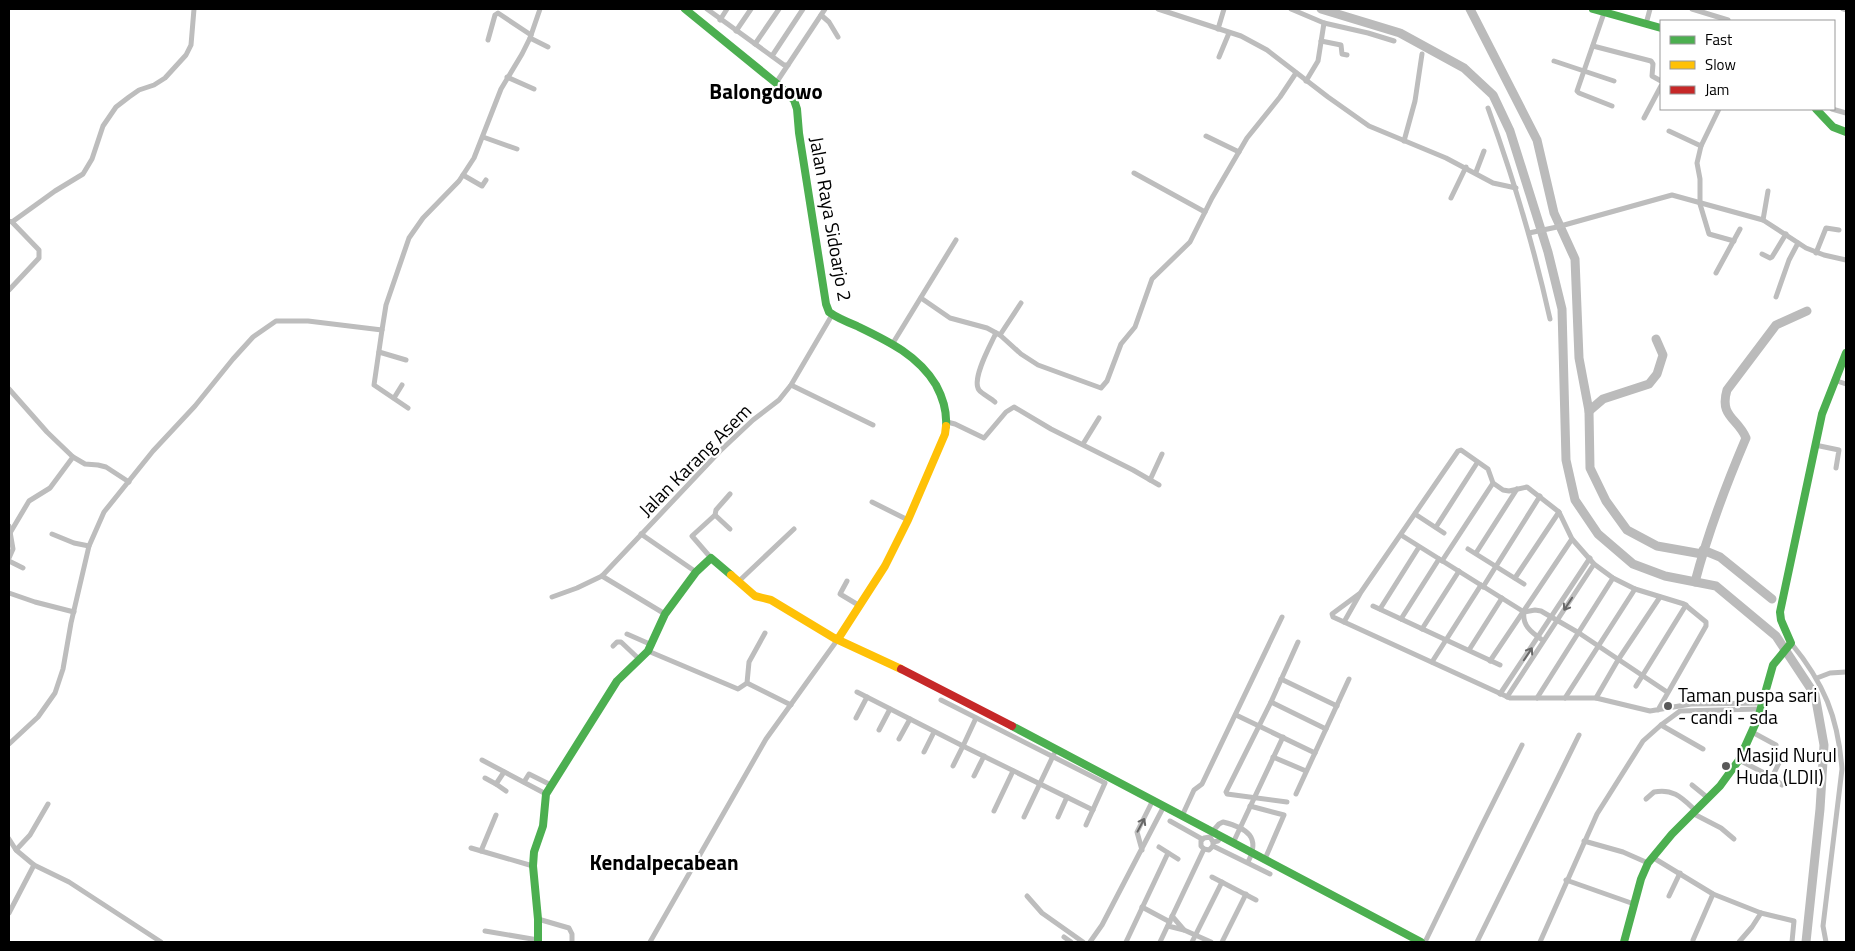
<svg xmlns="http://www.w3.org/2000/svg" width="1855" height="951" font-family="'Titillium Web',sans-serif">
<rect width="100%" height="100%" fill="#fff"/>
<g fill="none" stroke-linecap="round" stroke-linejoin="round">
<g stroke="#bbb" stroke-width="9">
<path d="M1321 9 1400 33 1464 68 1493 95 1510 131 1548 252 1562 309 1566 460 1575 500 1598 534 1633 564 1665 576 1716 586 1776 636 1815 695 1824 745 1820 809 1806 942"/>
<path d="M1470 9 1537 140 1554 213 1575 259 1579 358 1589 411 1590 468 1606 501 1627 530 1657 546 1702 554"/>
<path d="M1589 411 1603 399 1649 384 1657 374 1663 355 1656 339"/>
<path d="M1703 550 1720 557 1772 599"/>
<path d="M1695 582C1708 532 1726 485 1746 438 1738 418 1719 417 1727 390L1776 325 1807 311"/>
</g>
<g stroke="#bdbdbd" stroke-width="5">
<path d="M707 9 784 65H788"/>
<path d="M1158 9 1241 36 1267 50 1328 97 1369 126 1446 158 1493 183 1516 188"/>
<path d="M1291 9 1324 23 1368 33 1394 41"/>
<path d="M1692 9 1728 20"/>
<path d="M1843 9 1846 10"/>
<path d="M1604 13 1577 91 1579 93 1612 106"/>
<path d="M821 15 829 22 838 37"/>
<path d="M720 20 727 9"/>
<path d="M1646 24 1650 9"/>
<path d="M1218 29 1224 9"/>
<path d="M736 31 751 9"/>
<path d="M530 38 548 47"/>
<path d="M488 40 495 15 498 13 531 35"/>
<path d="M1321 41 1341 45 1342 54 1347 55"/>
<path d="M755 44 779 9"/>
<path d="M1593 46 1651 61 1653 64 1652 76 1661 81"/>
<path d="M772 56 803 9"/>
<path d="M1219 57 1229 33"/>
<path d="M1554 61 1614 81"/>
<path d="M507 77 534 89"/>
<path d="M1306 81 1318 61 1324 23"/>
<path d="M776 83 825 9"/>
<path d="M1488 108C1513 177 1534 247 1550 319"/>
<path d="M1719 109 1701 146 1697 163 1700 179V204L1709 234 1734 241"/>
<path d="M1832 109 1846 113"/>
<path d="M1644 118 1661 86"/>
<path d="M1669 131 1701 146"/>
<path d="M1206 136 1239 152"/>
<path d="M483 137 517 149"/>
<path d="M1404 141 1415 101 1422 54"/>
<path d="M1476 172 1484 151"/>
<path d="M1134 173 1205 212"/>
<path d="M463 175 482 186 486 180"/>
<path d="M1451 198 1466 167"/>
<path d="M1763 220 1768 191"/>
<path d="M9 221 12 222 55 191 83 174 92 159 103 126 116 107 129 97 139 90 154 85 165 78 186 55 191 45 194 9"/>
<path d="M1529 233 1557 227 1672 195 1763 220 1806 248 1824 255 1846 260"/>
<path d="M1816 253 1826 228 1839 230"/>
<path d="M1762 254 1770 258 1772 257 1786 234"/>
<path d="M1716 273 1740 229"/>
<path d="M9 290 39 258V250L12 222"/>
<path d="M1776 297 1789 260 1798 243"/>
<path d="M921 298 950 318 987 328 1000 335 1021 354 1038 365 1101 388 1107 381 1121 344 1135 327 1152 279 1190 242 1212 198 1247 138 1280 97 1296 73"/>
<path d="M382 330 374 385 408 408"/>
<path d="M1000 335 1021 303"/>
<path d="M893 343 956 240"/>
<path d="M379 352 406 360"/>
<path d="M1834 380 1846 384"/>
<path d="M791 385 873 425"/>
<path d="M9 389 47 432 73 457 85 464 98 465 106 467 129 482"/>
<path d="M394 398 402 385"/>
<path d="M995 402C991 398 982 394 979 390 971 379 991 344 996 333"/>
<path d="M947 422 955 424 984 438 1006 412 1014 407 1051 429 1133 470 1159 485"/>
<path d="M1083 444 1099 418"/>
<path d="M1815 445 1839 450 1836 468"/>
<path d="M1150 480 1162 454"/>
<path d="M872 502 908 520"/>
<path d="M1415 514 1444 533"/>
<path d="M715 515 730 529"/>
<path d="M9 526 13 549 9 558"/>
<path d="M1436 527 1477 463"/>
<path d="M10 533 29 501 50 488 73 457"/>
<path d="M52 534 74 543 89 546"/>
<path d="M641 534 696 572"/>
<path d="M1401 535 1524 612 1535 610 1541 611 1579 633 1667 692"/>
<path d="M1468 549 1524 584"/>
<path d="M1476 553 1517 489"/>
<path d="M711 558 692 536 715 515 716 510 730 494"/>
<path d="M9 561 23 568"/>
<path d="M1442 561 1493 483"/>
<path d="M602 576 665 614"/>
<path d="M1515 578 1559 512"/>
<path d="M847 581 840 594 860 606"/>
<path d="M738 582 794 529"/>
<path d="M1483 587 1540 496"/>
<path d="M9 593 35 602 74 612"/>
<path d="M552 597 577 588 602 576 720 451 753 420 779 400 791 385 832 315"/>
<path d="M1373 606 1500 665"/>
<path d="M1380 609 1419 547"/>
<path d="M1524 612C1522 625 1531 632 1541 639"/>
<path d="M1401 619 1439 559"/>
<path d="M1344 622 1333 617 1332 614 1359 594"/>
<path d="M1422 629 1459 571"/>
<path d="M627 634 652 645"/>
<path d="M1791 643C1824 683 1838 717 1842 769L1823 926 1826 942"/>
<path d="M613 646 617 642H621L639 659"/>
<path d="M1469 650 1502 598"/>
<path d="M648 651 738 689 747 683 749 662 765 633"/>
<path d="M1490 661 1572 539"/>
<path d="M1432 662 1481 585"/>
<path d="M1817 678 1830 673 1846 672"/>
<path d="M1281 679 1337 706"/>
<path d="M747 683 791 705"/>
<path d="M1636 686 1686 605"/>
<path d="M857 692 963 746 976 718"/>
<path d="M1500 694 1590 558"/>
<path d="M1507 697 1594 564"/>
<path d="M1537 698 1613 578"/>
<path d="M1565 698 1635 589"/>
<path d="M1596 698 1618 660 1660 597"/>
<path d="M941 700 1105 783 1086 825"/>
<path d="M1271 702 1326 729"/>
<path d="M1658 710 1706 626V622L1684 604 1635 589 1613 578 1594 564 1572 539 1559 512 1527 487 1509 491 1503 490 1493 483 1488 469 1461 450 1458 451 1361 592 1344 622 1510 698H1596L1650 711 1691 704 1762 703"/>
<path d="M1236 715 1315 753"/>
<path d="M856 718 867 697"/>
<path d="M1661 725 1703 749"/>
<path d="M879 730 890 709"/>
<path d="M1752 732 1776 745"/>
<path d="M899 739 910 719"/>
<path d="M9 744 38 717 55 693 63 669 71 623 89 546 104 512 153 451 195 406 233 359 253 337 276 321H308L382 330 386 305 409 238 423 218 459 181 474 158 501 89 522 54 530 38 540 9"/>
<path d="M924 752 934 732"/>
<path d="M1273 757 1306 771"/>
<path d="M482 760 546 794"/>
<path d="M1739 760 1772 777 1782 785"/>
<path d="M953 766 963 746 1093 810"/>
<path d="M974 776 984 756"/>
<path d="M1772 777 1782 757"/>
<path d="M485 778 496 784 504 772"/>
<path d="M524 782 529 774 551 785"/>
<path d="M496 784 506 791"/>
<path d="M1692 785 1708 798"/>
<path d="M1296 794 1349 679"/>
<path d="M1646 799 1654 792C1673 788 1682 798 1695 810"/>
<path d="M1287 802 1227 794 1226 792 1271 702 1298 642"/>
<path d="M1250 806 1284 815 1265 859"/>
<path d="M994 811 1013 771"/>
<path d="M1692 813 1721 828 1734 839"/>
<path d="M1182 816 1194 790 1202 784 1282 617"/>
<path d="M1024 817 1054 754"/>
<path d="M1058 817 1067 797"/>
<path d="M1170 821 1202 839"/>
<path d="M1212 832 1219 824 1223 822C1247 828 1261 837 1248 862"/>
<path d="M9 839 16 850 34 865 9 913"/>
<path d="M1584 841 1623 852 1648 863"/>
<path d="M1213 842 1210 837 1204 838 1201 841V846L1204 849 1209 850 1213 846V842L1218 841 1221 837"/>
<path d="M1233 843 1283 737"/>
<path d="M1213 846 1270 874"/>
<path d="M1159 847 1178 859"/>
<path d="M471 848 533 866"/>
<path d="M16 850 30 835 48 804"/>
<path d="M1142 850 1137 832 1153 800"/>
<path d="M481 851 496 815"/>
<path d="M1652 857 1713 894 1761 913 1794 921 1792 942"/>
<path d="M34 865 69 882 161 942"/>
<path d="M1212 877 1256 900"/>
<path d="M1566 880 1634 904"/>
<path d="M1027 896 1042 913 1083 942"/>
<path d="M1669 896 1680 873"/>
<path d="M1142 907 1170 922"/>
<path d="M538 919 569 928 572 934V942"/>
<path d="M1168 926 1184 930 1172 916"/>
<path d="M1184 930 1211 942"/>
<path d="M485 931 538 940"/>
<path d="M1064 937 1071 942"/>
<path d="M1693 940 1713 894"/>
<path d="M650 942 766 739 838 639"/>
<path d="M1090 942 1102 925 1164 806"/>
<path d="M1126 942 1168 853"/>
<path d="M1160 942 1204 849"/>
<path d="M1192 942 1222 882"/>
<path d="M1222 942 1246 894"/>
<path d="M1425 942 1481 827 1522 745"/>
<path d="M1477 942 1579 735"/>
<path d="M1540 942 1597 814 1643 741 1661 725 1680 711 1760 709"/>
<path d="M1739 942 1752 927 1761 913"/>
</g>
<g stroke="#4caf50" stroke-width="8">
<path d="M685 9 776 83 794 100 797 109 799 133 826 304 829 312C837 318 847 322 857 326 888 341 918 355 936 385 943 398 947 412 946 426"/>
<path d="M1593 9 1661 28"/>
<path d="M1816 109 1833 127 1846 132"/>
<path d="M1012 726 1421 942"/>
<path d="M538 942V919L533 866 534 852 543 826 546 794 617 681 648 651 665 614 696 572 711 558 731 575"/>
<path d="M1624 942 1641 879 1648 863 1672 834 1720 786 1739 760 1758 718 1773 665 1791 643 1781 620 1780 612 1822 414 1846 353"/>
</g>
<g stroke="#ffc107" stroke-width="8">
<path d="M731 575 755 596 771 600 834 638 901 669"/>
<path d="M838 639 885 566 908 520 945 434 946 426"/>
</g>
<path stroke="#c62828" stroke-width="8" d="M901 669 1012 726"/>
</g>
<defs><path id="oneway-shaft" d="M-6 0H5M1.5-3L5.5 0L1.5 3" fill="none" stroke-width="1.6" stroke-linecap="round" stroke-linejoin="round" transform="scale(1.25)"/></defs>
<g stroke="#686868">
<use href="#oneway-shaft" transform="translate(1568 604) rotate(123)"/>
<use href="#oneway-shaft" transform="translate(1528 654) rotate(-56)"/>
<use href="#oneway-shaft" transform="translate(1141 825) rotate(-62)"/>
</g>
<g fill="#595959" stroke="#fff" stroke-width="2">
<circle cx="1668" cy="706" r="5"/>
<circle cx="1726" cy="766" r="5"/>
</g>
<g text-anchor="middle" stroke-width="4.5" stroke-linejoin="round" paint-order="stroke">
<g font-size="19" fill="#000" stroke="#fff">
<text transform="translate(831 219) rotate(80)" y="7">Jalan Raya Sidoarjo 2</text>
<text transform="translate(695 460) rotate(-45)" y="7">Jalan Karang Asem</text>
</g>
<g font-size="19" fill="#000" stroke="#fff" text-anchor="start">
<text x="1678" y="702">Taman puspa sari<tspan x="1678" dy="22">- candi - sda</tspan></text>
<text x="1736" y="762">Masjid Nurul<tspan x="1736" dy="22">Huda (LDII)</tspan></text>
</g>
<g font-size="21" font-weight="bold" fill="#000" stroke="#fff">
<text x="766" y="99">Balongdowo</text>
<text x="664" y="870">Kendalpecabean</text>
</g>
</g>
<rect width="1855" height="951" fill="none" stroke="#000000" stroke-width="20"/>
<rect x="1660" y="20" width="175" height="90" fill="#ffffff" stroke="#999999"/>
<rect x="1670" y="36" width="25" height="8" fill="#4caf50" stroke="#999999"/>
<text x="1705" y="45" font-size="15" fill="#000000">Fast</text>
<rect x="1670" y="61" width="25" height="8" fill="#ffc107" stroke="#999999"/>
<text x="1705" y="70" font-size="15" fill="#000000">Slow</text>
<rect x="1670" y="86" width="25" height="8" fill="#c62828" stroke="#999999"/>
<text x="1705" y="95" font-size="15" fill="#000000">Jam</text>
</svg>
